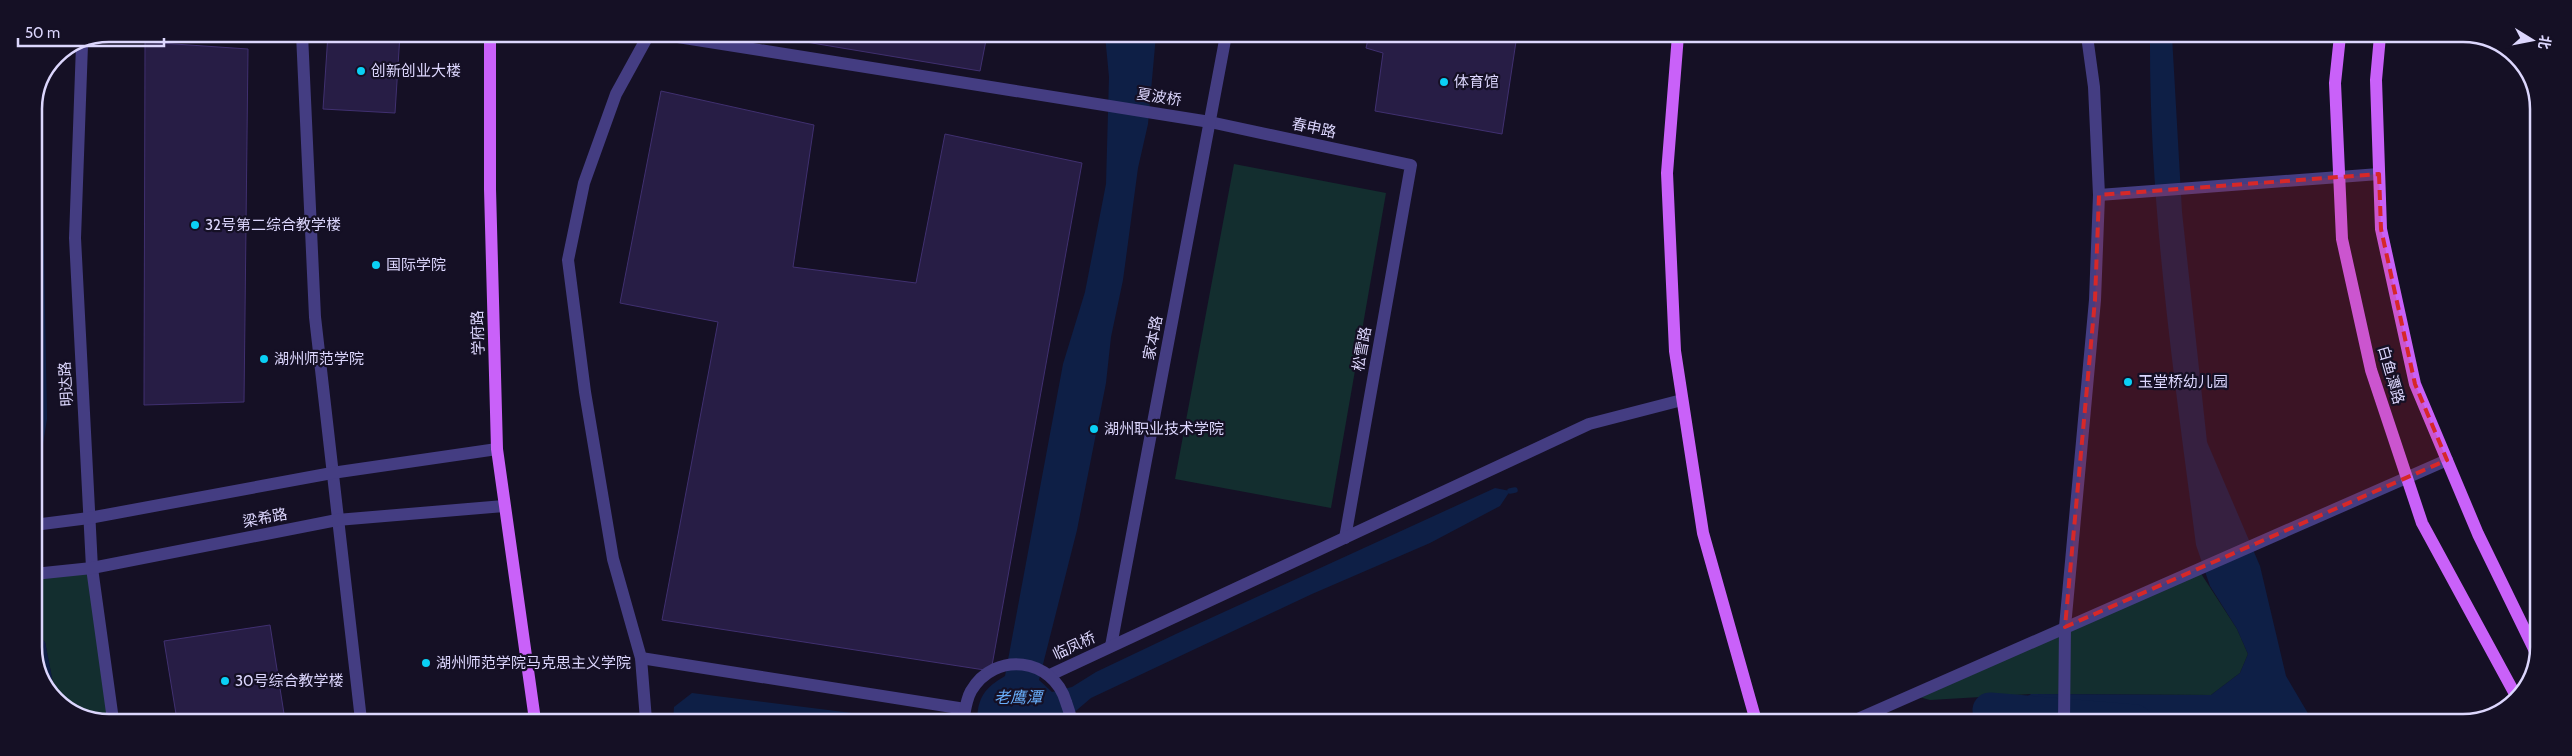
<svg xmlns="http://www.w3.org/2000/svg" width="2572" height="756" font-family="Cabin,'Noto Sans SC',sans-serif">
<rect width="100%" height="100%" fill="#151025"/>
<g fill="#132e2f">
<path d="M1234 164 1386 193 1331 508 1175 479Z"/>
<path d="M92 568 113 720H90L56 698 45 642 34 632V574Z"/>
<path d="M2198 569 2237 629 2248 654 2240 673 2211 695 2031 694 1930 700 1912 695Z"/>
</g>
<g fill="#0e1f46">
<path d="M1105 35H1156L1148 124 1138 168 1123 280 1111 337 1106 383 1077 530 1039 680 1052 692 1072 687 1096 672 1178 633 1495 488 1510 491 1500 506 1430 543 1312 594 1091 698 1064 721H977C978 696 985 688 1005 676L1063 364 1085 292 1106 184 1109 77Z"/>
<path d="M2150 36H2172L2182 212 2207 442 2260 566 2286 676 2313 722H2021L2004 711 2031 694 2211 695 2240 673 2248 654 2237 629 2210 586 2196 545C2174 375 2149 207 2150 36Z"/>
<path d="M41 91 47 419 43 444 34 470V109Z"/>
<path d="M34 632 45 642 56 698 52 696 34 652Z"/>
<path d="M692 693 884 717 899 721 673 720 674 707Z"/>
</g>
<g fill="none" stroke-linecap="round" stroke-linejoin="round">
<path stroke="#0e1f46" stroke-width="5.5" d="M1510 491 1515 490"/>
<path stroke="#0e1f46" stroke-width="35" d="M1990 710 2135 722"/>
</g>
<g fill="#271d45" stroke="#403070">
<path d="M328 34H400L395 113 323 109Z"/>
<path d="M807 34 987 35 980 71 806 42Z"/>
<path d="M1369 35H1517L1502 134 1375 111 1383 53 1366 48Z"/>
<path d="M145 42 248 49 244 402 144 405Z"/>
<path d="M661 91 814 125 793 267 916 283 945 134 1082 163 991 671 662 620 718 322 620 303Z"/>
<path d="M270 625 285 720H177L164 641Z"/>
</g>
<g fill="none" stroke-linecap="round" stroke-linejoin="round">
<g stroke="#443d82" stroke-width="12">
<path d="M302 34 315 317 361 720"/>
<path d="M659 34 1210 122 1411 165 1345 538"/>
<path d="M82 45 75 238 92 568 113 720"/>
<path d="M2099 195 2379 174"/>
<path d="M34 525 89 518 332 473 497 449"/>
<path d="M34 574 92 568 337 520 504 506"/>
<path d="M1111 646 1226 35"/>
<path d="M641 658 965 709"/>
<path d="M1050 675 1589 424 1682 400"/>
<path d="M646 720 641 658 613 559 585 392 568 260 584 183 616 94 649 34"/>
<path d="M963 721C965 711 966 700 971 691 995 650 1053 658 1066 702 1068 708 1071 715 1071 721"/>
<path d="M1851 722 2447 460"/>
<path d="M2064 722 2065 627 2095 300 2099 195 2094 87 2087 36"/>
</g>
<g stroke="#c961f9" stroke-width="12">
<path d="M490 34V189L497 449 535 720"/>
<path d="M1678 35 1667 173 1675 351 1703 533 1756 721"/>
<path d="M2340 36 2335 83 2342 239 2371 370 2422 523 2516 696"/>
<path d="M2380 36 2376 80 2381 229 2415 384 2478 534 2536 653"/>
</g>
</g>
<path fill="#d62828" fill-opacity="0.2" stroke="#d62828" stroke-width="4" stroke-dasharray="10 6" stroke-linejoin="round" d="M2379 174 2381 229 2415 384 2447 460 2065 627 2095 300 2099 195Z"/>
<g fill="#0ad0f5" stroke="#151025" stroke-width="2">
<circle cx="361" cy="71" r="5"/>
<circle cx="1444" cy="82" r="5"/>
<circle cx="195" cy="225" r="5"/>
<circle cx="376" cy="265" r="5"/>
<circle cx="264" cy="359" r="5"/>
<circle cx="2128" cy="382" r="5"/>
<circle cx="1094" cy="429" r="5"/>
<circle cx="426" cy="663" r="5"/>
<circle cx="225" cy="681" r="5"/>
</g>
<g text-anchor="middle" stroke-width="4.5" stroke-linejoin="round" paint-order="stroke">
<g font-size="15" fill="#dcd6fd" stroke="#151025" text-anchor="start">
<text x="371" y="76">创新创业大楼</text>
<text x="1454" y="87">体育馆</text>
<text x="205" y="230">32号第二综合教学楼</text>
<text x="386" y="270">国际学院</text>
<text x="274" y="364">湖州师范学院</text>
<text x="2138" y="387">玉堂桥幼儿园</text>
<text x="1104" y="434">湖州职业技术学院</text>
<text x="436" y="668">湖州师范学院马克思主义学院</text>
<text x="235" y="686">30号综合教学楼</text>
</g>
<g font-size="15" fill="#dcd6fd" stroke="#151025">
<text transform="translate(1159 97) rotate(9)" y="5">夏波桥</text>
<text transform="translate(1314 128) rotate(12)" y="5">春申路</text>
<text transform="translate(478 333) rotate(-92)" y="5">学府路</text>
<text transform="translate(1153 338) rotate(-79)" y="5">家本路</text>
<text transform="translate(1362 349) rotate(-80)" y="5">松雪路</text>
<text transform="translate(2391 375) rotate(74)" y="5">白鱼潭路</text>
<text transform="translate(66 384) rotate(-93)" y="5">明达路</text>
<text transform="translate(265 518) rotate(-11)" y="5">梁希路</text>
<text transform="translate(1074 646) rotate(-25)" y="5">临凤桥</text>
</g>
<g font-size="16" font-style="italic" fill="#68adf9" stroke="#151025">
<text x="1018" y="703">老鹰潭</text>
</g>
</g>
<path d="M0 0H2572V756H0ZM109 42H2463A67 67 0 0 1 2530 109V647A67 67 0 0 1 2463 714H109A67 67 0 0 1 42 647V109A67 67 0 0 1 109 42Z" fill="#151025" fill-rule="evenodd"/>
<path fill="none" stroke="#dcd6fd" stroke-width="2.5" d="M109 42H2463A67 67 0 0 1 2530 109V647A67 67 0 0 1 2463 714H109A67 67 0 0 1 42 647V109A67 67 0 0 1 109 42Z"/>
<g transform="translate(2532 40) rotate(100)" stroke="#151025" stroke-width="4" paint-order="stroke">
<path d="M0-4L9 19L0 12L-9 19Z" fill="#dcd6fd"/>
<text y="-8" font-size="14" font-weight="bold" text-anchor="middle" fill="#dcd6fd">北</text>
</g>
<path d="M18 38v8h146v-8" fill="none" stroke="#dcd6fd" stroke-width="2.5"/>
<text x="25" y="38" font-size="15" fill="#dcd6fd" stroke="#151025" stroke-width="4" paint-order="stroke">50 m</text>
</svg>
